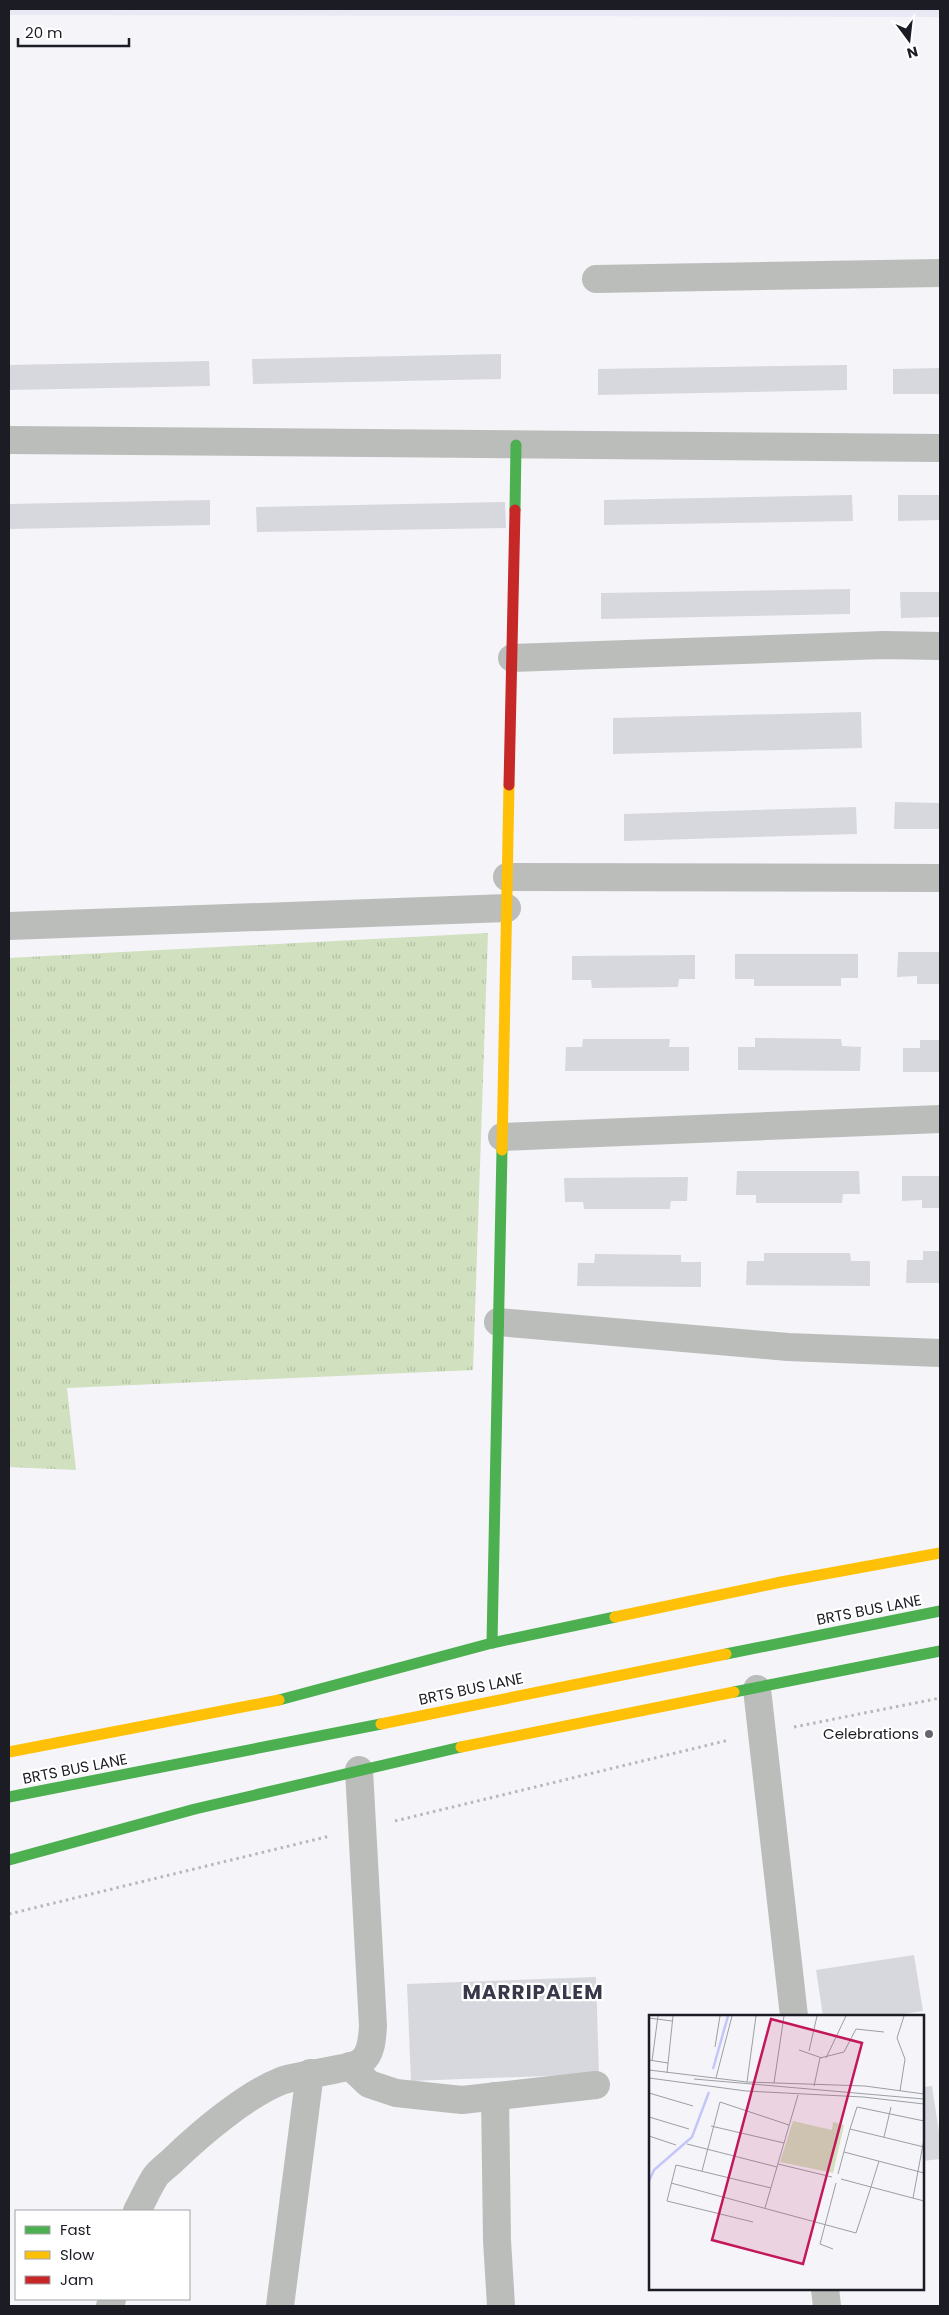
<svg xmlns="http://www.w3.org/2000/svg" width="949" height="2315" font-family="Poppins,sans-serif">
<defs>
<pattern id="park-tufts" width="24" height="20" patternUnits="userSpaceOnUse" patternTransform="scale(1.25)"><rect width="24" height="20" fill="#d1e0bf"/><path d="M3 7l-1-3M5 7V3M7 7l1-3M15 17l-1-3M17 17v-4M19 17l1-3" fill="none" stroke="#b3c0a4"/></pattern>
</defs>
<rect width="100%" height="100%" fill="#f4f4f9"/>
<path fill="#e9e9f6" d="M9 9H940V17L9 15Z"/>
<path fill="url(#park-tufts)" d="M488 933 473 1370 67 1388 76 1470 9 1467V958Z"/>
<g fill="#d7d7de">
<path d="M501 354V379L253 384 252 359Z"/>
<path d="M209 361 210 386 9 390V365Z"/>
<path d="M847 365V390L598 395V369Z"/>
<path d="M940 368V394H893V369Z"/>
<path d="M852 495 853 521 604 525V500Z"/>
<path d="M898 495H940V520L898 521Z"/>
<path d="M210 500V525L9 529V504Z"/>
<path d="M505 502 506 528 257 532 256 507Z"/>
<path d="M850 589V614L601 619V593Z"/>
<path d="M900 592H940V617L901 618Z"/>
<path d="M861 712 862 748 613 754V718Z"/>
<path d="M895 802 940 803V829H894Z"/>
<path d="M856 807 857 834 624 841V814Z"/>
<path d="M898 952H940V984H917V976L897 977Z"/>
<path d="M735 954H858V978H841V986H754V979H735Z"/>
<path d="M695 955V979H679L678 987 592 988 591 980H572V956Z"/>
<path d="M755 1038 841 1039 842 1046 861 1047 860 1071 738 1070V1047H755Z"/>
<path d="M583 1039H670L669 1047H689V1071H565L566 1047H582Z"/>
<path d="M920 1040H940V1072H903V1048H920Z"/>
<path d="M737 1171H859L860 1194H843L842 1203H756V1195H736Z"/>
<path d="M902 1176H940V1208H922V1200L902 1201Z"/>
<path d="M688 1177 687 1201H671L670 1209H584L583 1202H565L564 1178Z"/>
<path d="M923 1251H940V1283H906L907 1260H923Z"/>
<path d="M764 1253H850L851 1261H870V1286L746 1285 747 1261H764Z"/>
<path d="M595 1254 681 1255V1262H701V1287L577 1286 578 1263H594Z"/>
<path d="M914 1955 923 2011 889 2016H823L816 1970Z"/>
<path d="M596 1977 599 2074 411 2081 407 1984Z"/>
<path d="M932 2086 940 2139V2159L923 2161V2087Z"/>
</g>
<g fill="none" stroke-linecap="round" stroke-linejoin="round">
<g stroke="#b8b8b9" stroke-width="3" stroke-dasharray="2.5 4" stroke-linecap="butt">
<path d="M794 1727 940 1698"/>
<path d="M395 1821 729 1740"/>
<path d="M9 1914 330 1836"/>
</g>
<g stroke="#bbbdba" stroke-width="28">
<path d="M596 279 940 273"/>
<path d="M9 440 940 448"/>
<path d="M512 658 884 645 940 646"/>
<path d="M507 877 940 878"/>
<path d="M9 926 507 908"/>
<path d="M502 1137 940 1119"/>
<path d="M498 1322 788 1347 940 1353"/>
<path d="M757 1689 794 2016"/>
<path d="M350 2066 369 2084 396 2093 462 2100 596 2085"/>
<path d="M495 2096 497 2240 501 2306"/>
<path d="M137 2211C143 2200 148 2188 155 2177 159 2171 168 2165 174 2159 201 2133 246 2095 281 2081 299 2074 352 2070 362 2061 372 2053 372 2038 373 2026L359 1770"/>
<path d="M825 2289 827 2306"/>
<path d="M110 2306 112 2299"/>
<path d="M280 2306 310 2073"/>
</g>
<g stroke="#4caf50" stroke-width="11">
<path d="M515 510 516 445"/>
<path d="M492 1643 502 1150"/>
<path d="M726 1654 940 1611"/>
<path d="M734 1692 940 1651"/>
<path d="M279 1700 492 1643 615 1617"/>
<path d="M9 1797 381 1724"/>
<path d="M9 1860 195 1809 461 1747"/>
</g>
<g stroke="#ffc107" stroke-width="11">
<path d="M502 1150 509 785"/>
<path d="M615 1617 781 1582 940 1553"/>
<path d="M381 1724 726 1654"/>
<path d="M461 1747 734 1692"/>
<path d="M9 1752 279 1700"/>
</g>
<path stroke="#c62828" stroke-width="11" d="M509 785 515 510"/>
</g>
<circle fill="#67686f" stroke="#fff" stroke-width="2" cx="929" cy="1734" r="5"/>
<g text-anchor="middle" stroke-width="4.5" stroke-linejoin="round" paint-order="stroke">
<g font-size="15" fill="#1b1c24" stroke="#fff">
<text transform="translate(869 1610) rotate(-11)" y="5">BRTS BUS LANE</text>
<text transform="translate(471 1689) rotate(-12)" y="5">BRTS BUS LANE</text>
<text transform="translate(75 1769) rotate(-11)" y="5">BRTS BUS LANE</text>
</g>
<g font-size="15" fill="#1b1c24" stroke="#fff" text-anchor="end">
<text x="919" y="1739">Celebrations</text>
</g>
<g font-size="20" font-weight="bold" letter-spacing="1" fill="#37384a" stroke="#fff">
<text x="533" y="1999">MARRIPALEM</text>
</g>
</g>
<g transform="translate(649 2015)">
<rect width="275" height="275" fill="#f4f4f9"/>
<path d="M144 106 183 115 184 107 195 110 184 158 131 147Z" fill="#d1e0bf"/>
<path fill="none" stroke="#c4c6fa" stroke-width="2.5" d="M64 54 79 1M0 166 5 155 43 122 60 77"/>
<path fill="none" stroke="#9d9ea4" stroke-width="1" d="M0 3 23 6M66 32 71 1M150 35 173 43M160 36 168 1M177 43 197 1M0 45 19 48M3 46 9 1M0 55 98 67 216 71 275 79M18 58 24 1M0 63 97 76 214 82 275 89M67 63 83 1M45 64 275 84M98 67 107 1M125 68 135 1M165 71 171 43 195 37 207 14 235 17M251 76 256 44 248 23 255 1M0 78 44 91M0 102 40 114M62 111 135 128M201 114 208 92 275 106M0 121 27 130M235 122 242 92M38 129 128 152M195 137 275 158M129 149 183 162M53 156 71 87 140 110M189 159 201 114 275 132M192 164 222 172 230 146M22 168 207 218 222 172 275 186M264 183 275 124M116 193 149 80M104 207 18 186 27 150 122 173M184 234 171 229 187 168"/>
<path fill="#c2185b" fill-opacity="0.15" stroke="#c2185b" stroke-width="2.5" d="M122 4 213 28 154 249 63 225Z"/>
<rect width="275" height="275" fill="none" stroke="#1b1c24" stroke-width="2.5"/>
</g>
<rect width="949" height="2315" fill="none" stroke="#1b1c24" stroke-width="20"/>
<rect x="15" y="2210" width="175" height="90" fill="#ffffff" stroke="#a4a4a7"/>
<rect x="25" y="2226" width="25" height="8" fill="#4caf50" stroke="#a4a4a7"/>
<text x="60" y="2235" font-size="15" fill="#1b1c24">Fast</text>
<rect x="25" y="2251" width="25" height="8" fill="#ffc107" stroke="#a4a4a7"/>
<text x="60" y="2260" font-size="15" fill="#1b1c24">Slow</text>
<rect x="25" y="2276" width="25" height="8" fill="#c62828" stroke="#a4a4a7"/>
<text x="60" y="2285" font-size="15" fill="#1b1c24">Jam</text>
<g transform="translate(909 40) rotate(165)" stroke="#ffffff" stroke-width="4" paint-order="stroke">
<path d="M0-4L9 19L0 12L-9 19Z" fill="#1b1c24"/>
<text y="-8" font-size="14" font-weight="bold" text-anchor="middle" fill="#1b1c24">N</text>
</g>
<path d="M18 38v8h111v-8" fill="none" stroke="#1b1c24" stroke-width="2.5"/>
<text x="25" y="38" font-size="15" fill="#1b1c24" stroke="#ffffff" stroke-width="4" paint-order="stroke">20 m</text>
</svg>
